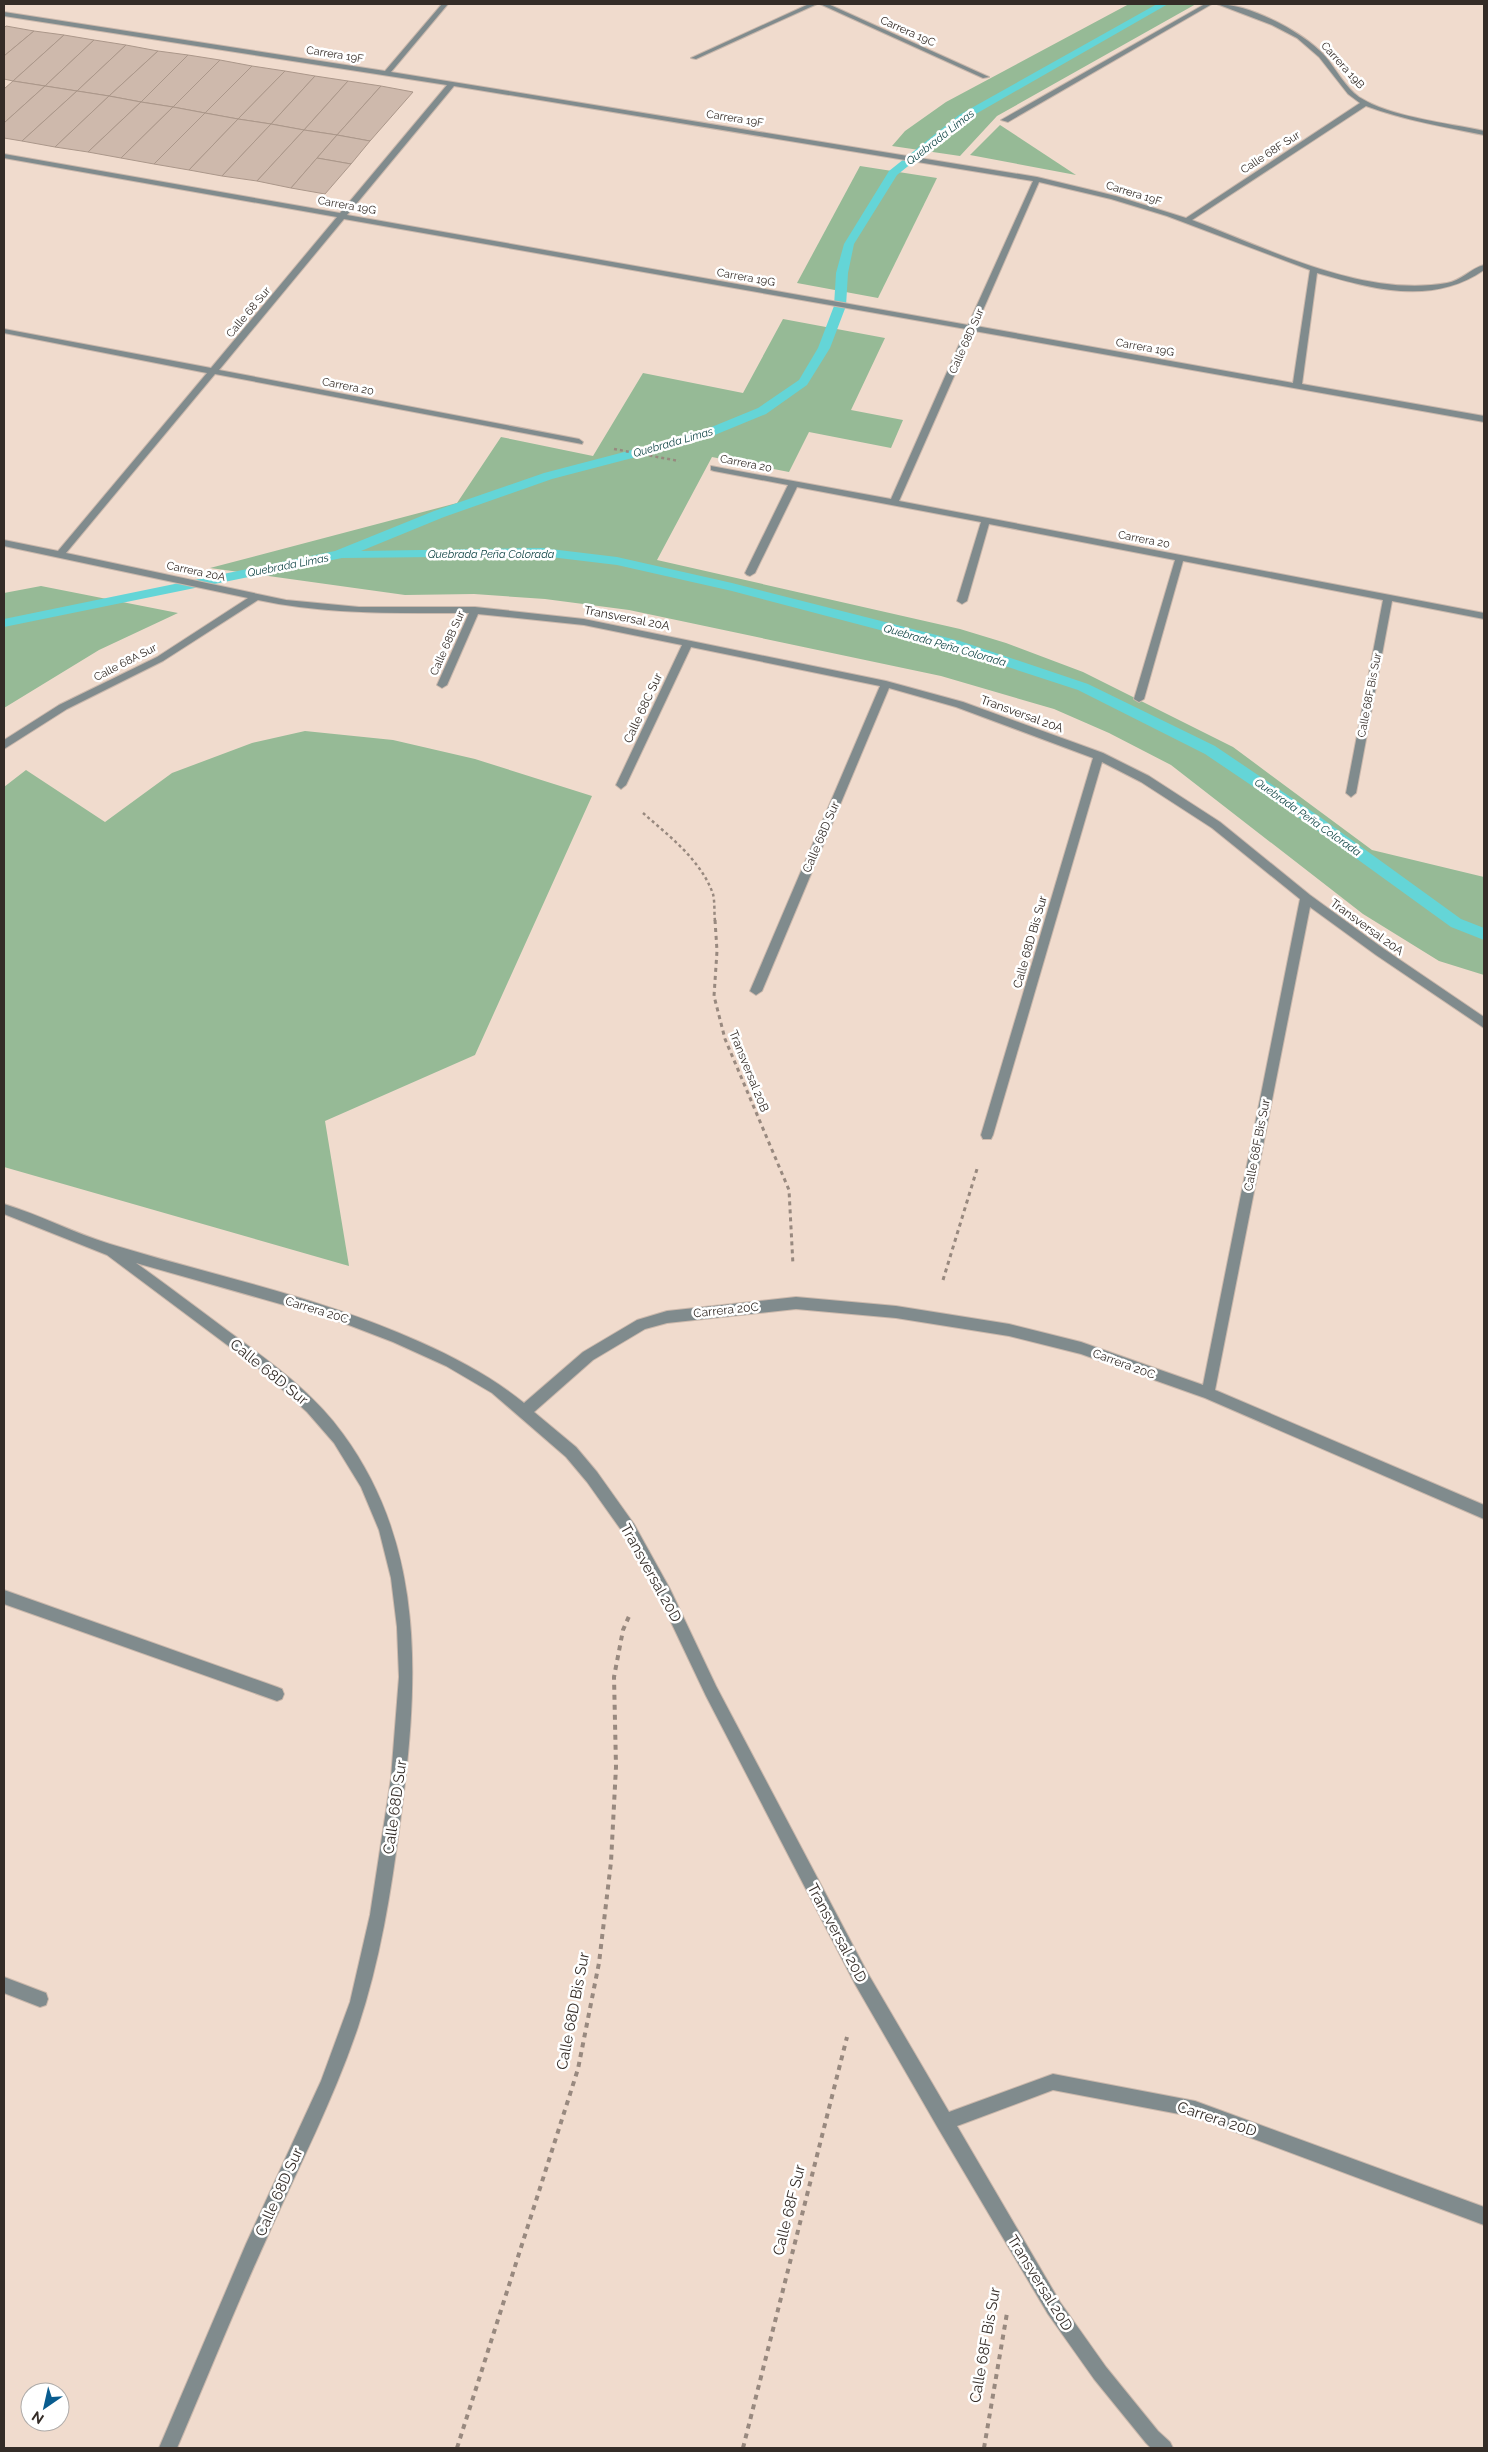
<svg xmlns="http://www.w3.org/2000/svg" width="1488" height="2452" font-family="Raleway,sans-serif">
<rect width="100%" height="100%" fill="#f0dbcd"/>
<g fill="#96ba96">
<path d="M1129 4H1196L997 116 960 156 892 146 905 131 946 102Z"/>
<path d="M1000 125 1076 175 970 155Z"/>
<path d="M860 166 937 178 878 298 797 283Z"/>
<path d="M783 319 885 338 851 410 903 420 891 448 809 432 789 472 712 457 657 560 960 629 1006 643 1083 672 1233 747 1372 850 1484 877V975L1439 961 1363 914 1171 765 1109 733 1054 709 941 676 629 610 545 599 474 594 405 595 210 568 457 503 501 437 593 456 643 373 743 393Z"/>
<path d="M41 586 178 613 99 650 4 708V593Z"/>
<path d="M305 731 393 740 475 759 592 796 475 1055 325 1121 349 1266 4 1167V787L26 770 105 822 172 773 252 743Z"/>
</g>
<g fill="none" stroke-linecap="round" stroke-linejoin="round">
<path fill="#64d5d7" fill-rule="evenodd" d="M1157 4H1168L967 119 897 175 854 244 848 273 846 306 830 348 807 385 766 414 705 439 552 479 444 517 361 551 542 548 617 557 732 583 960 641 1088 684 1215 746 1320 817 1461 919 1484 928V940L1451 927 1310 825 1205 754 1078 690 956 650 732 591 617 565 542 556 342 558 4 627V619L335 551 434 511 544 473 697 433 758 408 799 380 818 348 834 306 836 273 844 244 889 171 959 115Z"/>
</g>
<g fill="#ceb9ac" stroke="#ab978a">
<path d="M6 26 34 31 4 56V28Z"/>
<path d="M34 31 64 35 13 81 4 79V56Z"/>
<path d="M64 35 94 40 45 86 13 81Z"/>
<path d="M94 40 126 45 77 91 45 86Z"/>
<path d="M126 45 158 51 109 96 77 91Z"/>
<path d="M158 51 188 55 141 102 109 96Z"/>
<path d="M188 55 220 60 173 107 141 102Z"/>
<path d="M220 60 252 66 205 113 173 107Z"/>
<path d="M252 66 285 71 238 119 205 113Z"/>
<path d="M285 71 315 76 271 124 238 119Z"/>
<path d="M315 76 348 81 304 130 271 124Z"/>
<path d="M13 81 45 86 4 123V89Z"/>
<path d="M348 81 381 86 337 135 304 130Z"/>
<path d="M45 86 77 91 22 141 4 138V123Z"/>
<path d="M381 86 413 92 370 141 337 135Z"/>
<path d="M77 91 109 96 55 147 22 141Z"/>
<path d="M109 96 141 102 88 152 55 147Z"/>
<path d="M141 102 173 107 121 158 88 152Z"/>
<path d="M173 107 205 113 154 164 121 158Z"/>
<path d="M205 113 238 119 189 170 154 164Z"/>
<path d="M238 119 271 124 222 176 189 170Z"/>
<path d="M271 124 304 130 257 181 222 176Z"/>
<path d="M304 130 337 135 291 188 257 181Z"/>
<path d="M337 135 370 141 351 164 317 158Z"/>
<path d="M317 158 351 164 325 194 291 188Z"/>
</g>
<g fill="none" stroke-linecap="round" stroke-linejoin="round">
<g stroke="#cab8ac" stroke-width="2">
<g id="minor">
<path d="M442 4H448L391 72 1037 177 1116 196 1186 218 1360 103 1348 94 1319 57 1297 38 1272 25 1217 4C1250 4 1303 32 1325 56 1336 69 1345 87 1359 97 1390 117 1448 123 1484 131V135C1444 127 1404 120 1366 106L1192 220C1269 249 1364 298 1447 283 1461 281 1471 268 1484 265V270C1432 306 1373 289 1317 273L1302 384 1484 416V422L974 331 899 501 1484 613V619L1392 601 1356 793 1351 797 1346 793 1383 600 1183 561 1144 699 1139 702 1134 699 1175 560 989 524 967 601 962 604 957 601 981 522 797 487 755 573 750 576 747 575 745 573 788 485 714 471 711 470V466L891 499 966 329 344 219 219 370 579 439 583 442 582 444 215 374 66 553 286 600 359 607H475L584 619 886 681 963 702 1103 753 1149 776 1220 822 1310 895 1384 949 1484 1017V1028L1376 955 1310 907 1215 1390 1484 1505V1519L1205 1398 1081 1354 1009 1336 896 1318 796 1309 667 1323 645 1329 593 1360 534 1412 576 1447 597 1472 634 1524 670 1589 716 1686 867 1972 949 2112 1053 2074 1195 2101 1484 2207V2225L1195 2117 1053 2090 957 2126 1060 2302 1106 2367 1158 2431 1170 2442 1173 2448H1151L1146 2443 1094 2379 1048 2314 938 2128 855 1984 706 1696 660 1599 624 1534 587 1482 566 1457 492 1393 446 1366 393 1342 333 1319 136 1263C167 1285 197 1308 228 1331 269 1361 313 1392 343 1434 428 1550 418 1688 400 1823 391 1892 380 1961 358 2027 334 2098 300 2164 270 2231 237 2303 208 2376 177 2448H159L246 2244 321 2081 350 2002 370 1915 391 1778 399 1677 397 1627 391 1578 379 1530 361 1487 334 1443 307 1412 262 1371 107 1255 4 1214V1204C40 1215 74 1233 110 1244 214 1276 321 1297 420 1342 458 1359 492 1377 524 1403L583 1352 637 1320 667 1311 796 1297 896 1306 1009 1324 1081 1342 1203 1385 1300 899 1212 828 1141 782 1102 762 993 1135 991 1139H983L981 1135 1093 758 956 707 889 688 762 991 756 995 750 991 880 686 691 647 626 785 621 789 616 785 682 645 584 625 478 614 447 685 442 688 437 685 469 613C398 613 327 615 258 600L163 661 67 709 4 749V740L59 705 157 657 248 598 4 546V540L58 551 207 373 4 333V329L211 368 337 217 4 158V154L340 213 447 85 4 16V12L385 71ZM454 86 1033 181 968 325 347 215ZM1039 182 1111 199 1167 216 1310 270 1293 383 976 326Z"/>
<path d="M809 4H817L696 59 691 58Z"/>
<path d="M820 4H828L989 77 983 78Z"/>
<path d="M1205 4H1212L1008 122 1001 120Z"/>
<path d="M4 1590 277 1687 282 1689 284 1694 282 1699 277 1701 4 1604Z"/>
<path d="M4 1977 46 1993 48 1999 46 2005 40 2007 4 1993Z"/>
</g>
</g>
<g stroke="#98897f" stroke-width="2.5" stroke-dasharray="3 3" stroke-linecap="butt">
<path d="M614 449 679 461"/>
<path d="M643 813C669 836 701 860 713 894 715 902 714 913 715 921"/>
</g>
<g stroke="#98897f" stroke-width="3" stroke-dasharray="4 4" stroke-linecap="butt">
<path d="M715 920 717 951 714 996 725 1039 789 1190 793 1265"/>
<path d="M943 1280 977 1169"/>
</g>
<g stroke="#98897f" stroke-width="4" stroke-dasharray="5 5" stroke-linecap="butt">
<path d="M457 2448 578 2069 599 1963 611 1862 616 1767 614 1677 623 1630 630 1614"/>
<path d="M743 2448 847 2037"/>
<path d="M984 2448 1007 2313"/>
</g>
<use href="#minor" fill="#808b8d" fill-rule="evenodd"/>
</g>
<g text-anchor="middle" stroke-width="5" stroke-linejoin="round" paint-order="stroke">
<g font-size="11" fill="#342c27" stroke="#fff">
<text transform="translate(908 31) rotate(24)" y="4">Carrera 19C</text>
<text transform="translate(335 54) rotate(9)" y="4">Carrera 19F</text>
<text transform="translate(1343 65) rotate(48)" y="4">Carrera 19B</text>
<text transform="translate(735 118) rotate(9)" y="4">Carrera 19F</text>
<text transform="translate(1270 152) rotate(-33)" y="4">Calle 68F Sur</text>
<text transform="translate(1134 193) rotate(17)" y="4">Carrera 19F</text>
<text transform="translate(347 205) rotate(10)" y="4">Carrera 19G</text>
<text transform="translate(746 277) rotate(10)" y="4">Carrera 19G</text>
<text transform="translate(248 312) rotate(-50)" y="4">Calle 68 Sur</text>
<text transform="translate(966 341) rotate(-66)" y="4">Calle 68D Sur</text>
<text transform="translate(1145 347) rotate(10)" y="4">Carrera 19G</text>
<text transform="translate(348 386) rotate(11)" y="4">Carrera 20</text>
<text transform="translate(746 463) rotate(11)" y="4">Carrera 20</text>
<text transform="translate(1144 539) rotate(11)" y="4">Carrera 20</text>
<text transform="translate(196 571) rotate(12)" y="4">Carrera 20A</text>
<text transform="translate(447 643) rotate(-66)" y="4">Calle 68B Sur</text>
<text transform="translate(125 662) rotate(-27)" y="4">Calle 68A Sur</text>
<text transform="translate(1369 695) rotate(-79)" y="4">Calle 68F Bis Sur</text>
</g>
<g font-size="11" font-style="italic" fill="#124647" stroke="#fff">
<text transform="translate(940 137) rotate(-38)" y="4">Quebrada Limas</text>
<text transform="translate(673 442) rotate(-16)" y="4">Quebrada Limas</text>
<text x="491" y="558">Quebrada Peña Colorada</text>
<text transform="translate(288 565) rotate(-11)" y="4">Quebrada Limas</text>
<text transform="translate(945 645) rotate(16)" y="4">Quebrada Peña Colorada</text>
<text transform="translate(1308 817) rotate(35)" y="4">Quebrada Peña Colorada</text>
</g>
<g font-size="12" fill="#342c27" stroke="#fff">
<text transform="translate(627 618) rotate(11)" y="4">Transversal 20A</text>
<text transform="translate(643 708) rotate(-65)" y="4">Calle 68C Sur</text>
<text transform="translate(1022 714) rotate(20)" y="4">Transversal 20A</text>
<text transform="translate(821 837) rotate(-67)" y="4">Calle 68D Sur</text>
<text transform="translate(1367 927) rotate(36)" y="4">Transversal 20A</text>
<text transform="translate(1030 942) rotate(-74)" y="4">Calle 68D Bis Sur</text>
<text transform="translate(749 1071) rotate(68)" y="4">Transversal 20B</text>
<text transform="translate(1257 1145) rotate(-79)" y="4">Calle 68F Bis Sur</text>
<text transform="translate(317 1310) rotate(17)" y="4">Carrera 20C</text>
<text transform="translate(726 1310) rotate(-6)" y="4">Carrera 20C</text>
<text transform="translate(1124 1364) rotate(20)" y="4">Carrera 20C</text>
</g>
<g font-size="15" fill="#342c27" stroke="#fff">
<text transform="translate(269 1372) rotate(39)" y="5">Calle 68D Sur</text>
<text transform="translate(651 1573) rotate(61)" y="5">Transversal 20D</text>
<text transform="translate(395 1807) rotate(-82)" y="5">Calle 68D Sur</text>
<text transform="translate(837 1933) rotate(62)" y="5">Transversal 20D</text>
<text transform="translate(573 2011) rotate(-79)" y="5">Calle 68D Bis Sur</text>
<text transform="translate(1217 2119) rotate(18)" y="5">Carrera 20D</text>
<text transform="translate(279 2192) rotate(-66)" y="5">Calle 68D Sur</text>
<text transform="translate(789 2210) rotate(-76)" y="5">Calle 68F Sur</text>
<text transform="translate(1040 2283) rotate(58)" y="5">Transversal 20D</text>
<text transform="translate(985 2345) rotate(-80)" y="5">Calle 68F Bis Sur</text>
</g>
</g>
<rect width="1488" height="2452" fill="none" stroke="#342c27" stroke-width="10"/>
<g transform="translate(45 2407) rotate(214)"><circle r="24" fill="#ffffff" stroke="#aeaba9"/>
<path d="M0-4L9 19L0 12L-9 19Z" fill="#095c8f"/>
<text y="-8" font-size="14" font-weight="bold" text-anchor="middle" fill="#342c27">N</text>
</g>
</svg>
